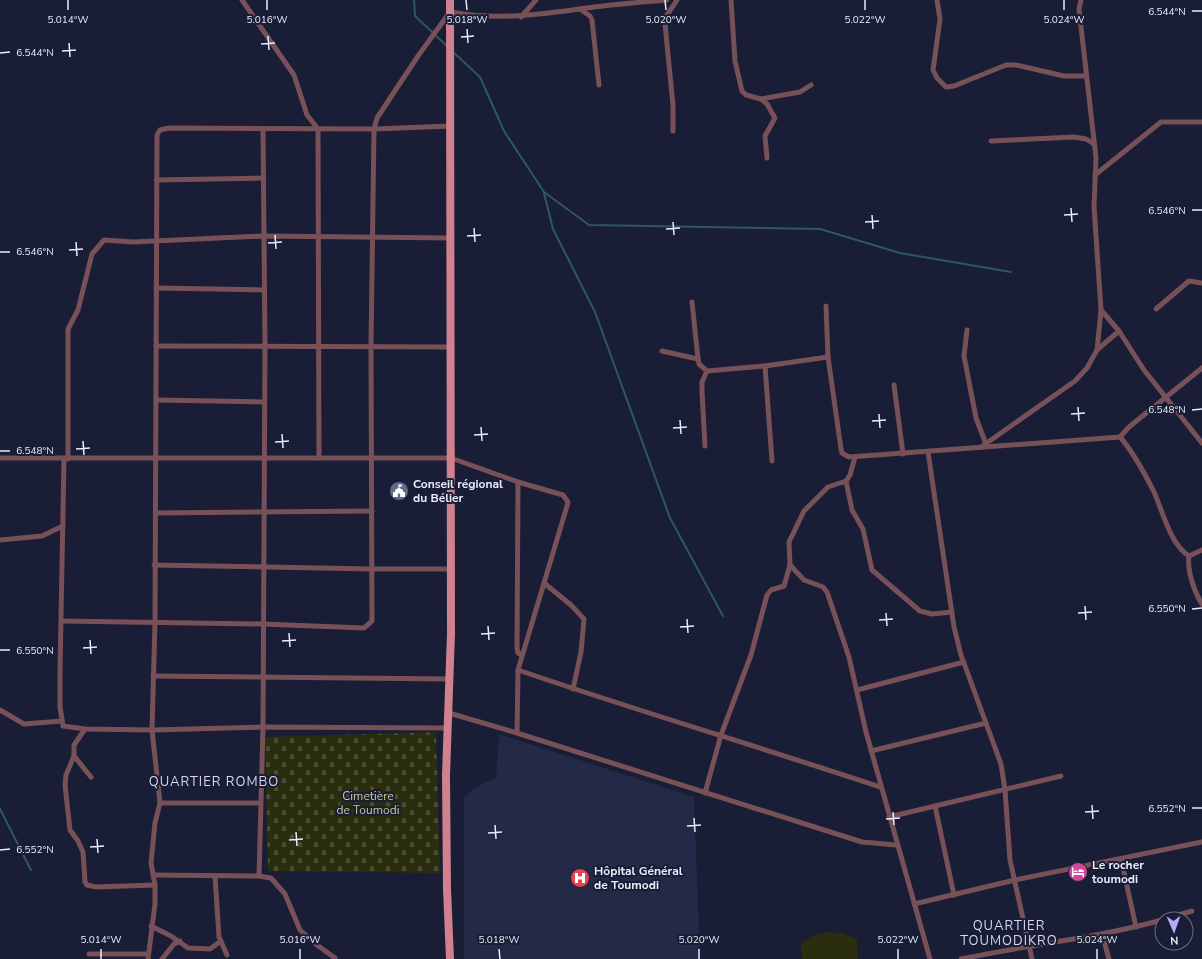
<svg xmlns="http://www.w3.org/2000/svg" width="1202" height="959" font-family="'Nunito Sans',sans-serif">
<defs>
<pattern id="cemetery-stones" width="16" height="16" patternUnits="userSpaceOnUse"><rect width="16" height="16" fill="#2b2d0f"/><path d="M2 7V4a2 2 0 0 1 4 0v3zM10 15v-3a2 2 0 0 1 4 0v3z" fill="#4a4c33"/></pattern>
</defs>
<rect width="100%" height="100%" fill="#191d35"/>
<path fill="#232946" d="M499 734 694 797 700 959H464V797L473 789 496 777Z"/>
<path fill="#2b2d0f" d="M829 932 843 933 857 939 858 959H802L801 943 814 935Z"/>
<path fill="url(#cemetery-stones)" d="M436 732 440 873 268 871 265 737Z"/>
<g fill="none" stroke-linecap="round" stroke-linejoin="round">
<g stroke="#2d5667" stroke-width="2">
<path d="M414 0 415 16 447 46"/>
<path d="M452 51 480 77 504 131 544 192 589 225 820 229 900 253 1011 272"/>
<path d="M544 193 553 229 595 312 670 518 723 616"/>
<path d="M0 809 31 870"/>
</g>
<g stroke="#775157" stroke-width="5">
<path d="M242 0 294 75 307 115 318 129 319 458"/>
<path d="M731 0 735 61 742 91 746 95 761 99 767 104 775 118 765 136 767 158"/>
<path d="M937 0 940 19 933 70 937 78 946 87 954 86 1006 65H1016L1064 76H1086"/>
<path d="M580 9 590 16 592 20 599 85"/>
<path d="M521 17 536 0"/>
<path d="M761 99 800 92 811 85"/>
<path d="M673 131V105L665 24V18L677 0"/>
<path d="M991 141 1074 137 1086 139 1094 144"/>
<path d="M1095 175 1161 122H1202"/>
<path d="M156 180 264 178"/>
<path d="M156 288 264 290"/>
<path d="M692 302 698 359 699 364 707 371 765 366 828 357"/>
<path d="M826 306 828 357 841 449 842 453 849 457 1120 437 1129 427 1202 368"/>
<path d="M1156 309 1189 281 1202 283"/>
<path d="M1101 310 1119 331 1144 370 1202 443"/>
<path d="M967 330 964 356 976 418 986 444"/>
<path d="M156 346 450 347"/>
<path d="M1097 350 1119 331"/>
<path d="M662 351 698 359"/>
<path d="M765 366 772 461"/>
<path d="M894 385 903 454"/>
<path d="M156 400 264 402"/>
<path d="M1120 437C1134 453 1144 472 1154 492 1163 512 1170 544 1189 556"/>
<path d="M705 446 702 391V382L707 371"/>
<path d="M981 447 1075 381 1087 368 1097 350 1101 310 1094 206 1096 158 1079 9 1081 0"/>
<path d="M928 452 954 627 961 655 1001 764 1005 790 1010 860 1032 959"/>
<path d="M0 458H451L518 482 563 495 568 502 567 506 518 670 517 733"/>
<path d="M64 458 60 671V707L63 726 85 729 152 730 263 727 447 728"/>
<path d="M68 459V329L78 310 92 254 104 240 133 242 264 236 451 238"/>
<path d="M846 481 852 510 863 529 872 570 920 611 932 614 952 612"/>
<path d="M518 482 517 648 518 653 522 655"/>
<path d="M155 513 372 511"/>
<path d="M0 540 42 536 63 526"/>
<path d="M1202 550 1189 556C1187 570 1194 592 1202 604"/>
<path d="M154 565 372 569H451"/>
<path d="M790 565 804 580 823 587 827 592 849 657 866 732 930 959"/>
<path d="M544 583 571 605 584 619 581 652 573 689"/>
<path d="M62 621 263 624 364 628 372 621 371 346 374 129 377 118 418 56 450 12C500 21 544 14 594 7 618 4 642 2 667 0"/>
<path d="M518 670C638 711 760 747 880 787"/>
<path d="M153 676 449 679"/>
<path d="M857 690 964 662"/>
<path d="M0 710 24 724 62 721"/>
<path d="M449 713 517 733 862 842 896 845"/>
<path d="M85 729 74 745V756L66 775 65 785 70 830 78 841 83 852 85 882 87 885 96 887 155 885"/>
<path d="M871 751 986 723"/>
<path d="M74 756 91 777"/>
<path d="M705 793 721 735 751 655 767 595 771 590 784 586 790 565 789 542 804 511 828 487 846 481 850 475 855 457"/>
<path d="M160 803H260"/>
<path d="M935 806 954 895"/>
<path d="M889 817 1061 776"/>
<path d="M1121 859 1136 927"/>
<path d="M153 875 259 876 271 878 285 894 300 930 317 945 335 958"/>
<path d="M215 876 219 937 227 955"/>
<path d="M259 876 263 727 265 346 263 129"/>
<path d="M914 904 1015 880 1202 842"/>
<path d="M1165 919 1192 911"/>
<path d="M151 926 171 936 188 948 210 949 221 941"/>
<path d="M1102 934 1109 959"/>
<path d="M89 954H148"/>
<path d="M148 959 155 904V885L151 863 155 823 160 803 152 730 155 623 157 135 160 130 169 128 374 129 451 126"/>
<path d="M162 959 174 944 180 941"/>
<path d="M961 959C1028 945 1096 938 1162 920"/>
</g>
<path stroke="#cf818e" stroke-width="8" d="M450 959 447 889 446 775 451 633 450 0"/>
</g>
<path fill="none" stroke="#e8ecfd" stroke-width="1.5" d="M68 0V10M267 0V10M466 0 467 10M665 0 666 10M865 0V10M1064 0V10M1192 11H1202M467 29 468 43M268 36 269 50M461 37 474 36M69 43 70 57M261 44 275 43M62 51 76 50M0 53 10 52M1071 208 1072 222M1192 210H1202M872 215 873 229M1064 215 1078 214M673 222 674 235M865 222 879 221M474 228 475 242M666 229 680 228M275 235 276 249M467 236 481 235M76 242 77 256M268 243 282 242M69 250 83 249M0 252H10M1078 407 1079 421M1192 410 1202 409M879 414 880 428M1071 414 1085 413M680 420 681 434M872 421 886 420M481 427 482 441M673 428 687 427M282 434 283 448M474 435 488 434M83 441 84 455M275 442 289 441M76 449 90 448M0 451H10M1085 606 1086 620M1192 609 1202 608M886 613 887 626M1078 613 1092 612M687 619 688 633M879 620 893 619M488 626 489 640M680 627 694 626M289 633 290 647M481 634 495 633M90 640 91 654M282 641 296 640M83 648 97 647M0 650H10M1092 805 1093 819M1192 808H1202M893 812 894 825M1085 812 1099 811M694 818 695 832M886 819 900 818M495 825 496 839M687 826 701 825M296 832 297 846M488 833 502 832M97 839 98 853M289 840 303 839M90 847 104 846M0 850 10 849M101 949V959M300 949V959M499 949 500 959M699 949V959M898 949V959M1097 949V959"/>
<defs>
<g id="civic-disc" transform="scale(1)"><circle r="9.5" fill="#5c6f8a" stroke="#191d35"/><path d="M-.6-6.5H3V-4.5H.6V-3L4-1V1h2V6H-6V1h2V-1L-.6-3ZM-1.2 2.5V6h2.4V2.5Z" fill="#fff"/></g>
<g id="hotel-disc" transform="scale(1)"><circle r="9.5" fill="#d1479c" stroke="#191d35"/><path d="M-6-4.5h1.5V1H6V5H4.5V3h-9V5H-6ZM-4 0a1.8 1.8 0 1 1 3.6 0ZM.5 0V-2.5h3Q6-2.5 6 0Z" fill="#fff"/></g>
<g id="hospital-disc" transform="scale(1)"><circle r="9.5" fill="#e0444e" stroke="#191d35"/><path d="M-5-5h3v3.5h4V-5h3V5h-3V1.5h-4V5h-3Z" fill="#fff"/></g>
</defs>
<g fill-rule="evenodd">
<use href="#civic-disc" x="399" y="491"/>
<use href="#hotel-disc" x="1078" y="872"/>
<use href="#hospital-disc" x="580" y="878"/>
</g>
<g text-anchor="middle" stroke-width="4" stroke-linejoin="round" paint-order="stroke">
<g font-size="12" font-weight="bold" fill="#e8ecfd" stroke="#191d35" text-anchor="start">
<text x="413" y="488">Conseil régional<tspan x="413" dy="14">du Bélier</tspan></text>
<text x="1092" y="869">Le rocher<tspan x="1092" dy="14">toumodi</tspan></text>
<text x="594" y="875">Hôpital Général<tspan x="594" dy="14">de Toumodi</tspan></text>
</g>
<g font-size="12" fill="#c6cc8d" stroke="#191d35">
<text x="368" y="800">Cimetière<tspan x="368" dy="14">de Toumodi</tspan></text>
</g>
<g font-size="13" letter-spacing="1" fill="#d7d7f4" stroke="#191d35">
<text x="214" y="786">QUARTIER ROMBO</text>
<text x="1009" y="930">QUARTIER<tspan x="1009" dy="15">TOUMODIKRO</tspan></text>
</g>
</g>
<g font-size="10" text-anchor="middle" fill="#e8ecfd" stroke="#191d35" stroke-width="4" stroke-linejoin="round" paint-order="stroke">
<text x="1167" y="15">6.544°N</text>
<text x="68" y="23">5.014°W</text>
<text x="267" y="23">5.016°W</text>
<text x="467" y="23">5.018°W</text>
<text x="666" y="23">5.020°W</text>
<text x="865" y="23">5.022°W</text>
<text x="1064" y="23">5.024°W</text>
<text x="35" y="56">6.544°N</text>
<text x="1167" y="214">6.546°N</text>
<text x="35" y="255">6.546°N</text>
<text x="1167" y="413">6.548°N</text>
<text x="35" y="454">6.548°N</text>
<text x="1167" y="612">6.550°N</text>
<text x="35" y="654">6.550°N</text>
<text x="1167" y="812">6.552°N</text>
<text x="35" y="853">6.552°N</text>
<text x="101" y="943">5.014°W</text>
<text x="300" y="943">5.016°W</text>
<text x="499" y="943">5.018°W</text>
<text x="699" y="943">5.020°W</text>
<text x="898" y="943">5.022°W</text>
<text x="1097" y="943">5.024°W</text>
</g>
<g transform="translate(1174 931) rotate(178)"><circle r="19" fill="#191d35" stroke="#6c7085"/>
<path d="M0-3L7 15L0 10L-7 15Z" fill="#b0aefa"/>
<text y="-6" font-size="11" font-weight="bold" text-anchor="middle" fill="#e8ecfd">N</text>
</g>
</svg>
